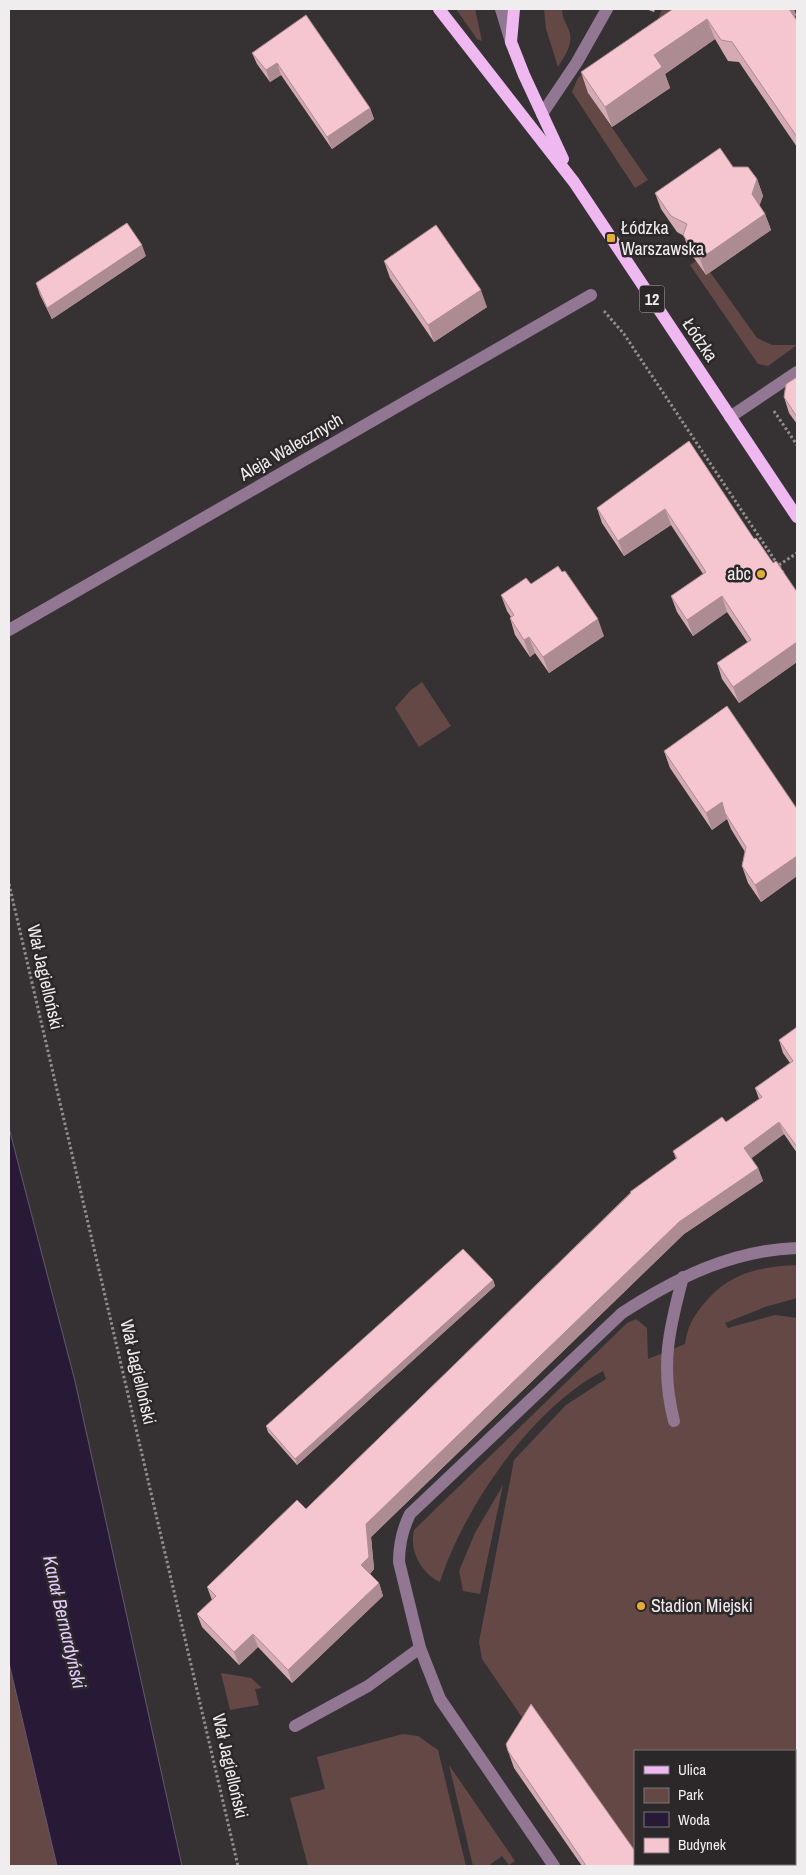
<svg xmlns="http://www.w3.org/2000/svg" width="806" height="1875" font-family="'Archivo Narrow',sans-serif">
<rect width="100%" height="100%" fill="#363234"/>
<g fill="#634846" fill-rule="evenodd">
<path d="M456 9H475L482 41 477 39Z"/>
<path d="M544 9H562C562 17 565 21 568 28 575 43 565 55 558 67L546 29Z"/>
<path d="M662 9H699L588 93 648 180 635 188 572 92 578 78 585 71 657 22Z"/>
<path d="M696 261 706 275 710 272 757 338 772 345H797L768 366 758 364 690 265Z"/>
<path d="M422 682 451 726 419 747 395 708 410 691Z"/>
<path d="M797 1265V1298L765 1307 725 1323 728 1328 775 1315 797 1318V1866H592L539 1742 482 1659 479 1642 514 1460 566 1405 606 1379 603 1371C532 1408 464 1507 440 1582 421 1573 409 1550 414 1530L627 1323 636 1319 647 1328 648 1359 685 1344C687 1329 692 1318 702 1306 728 1273 757 1267 797 1265ZM635 1751H795V1864H635Z"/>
<path d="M503 1485 480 1594 463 1591 459 1571 475 1533Z"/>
<path d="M9 1663 57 1866H9Z"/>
<path d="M221 1673 251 1678 262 1688 255 1689 259 1705 230 1710Z"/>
<path d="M403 1734 418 1736 438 1750 466 1866H308L290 1798 325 1789 317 1757Z"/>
<path d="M449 1765 515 1861 509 1865 502 1856 488 1866H473Z"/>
</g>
<path fill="#281a37" stroke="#64596e" d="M9 1128 75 1381 182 1866H57L9 1663Z"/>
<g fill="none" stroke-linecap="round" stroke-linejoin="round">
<g stroke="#928e90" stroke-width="3" stroke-dasharray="2.5 2.5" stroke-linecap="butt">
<path d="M604 311 624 334 784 574"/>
<path d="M774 411 797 445"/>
<path d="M779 565 797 553"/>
<path d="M9 884 238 1866"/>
</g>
<g stroke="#917792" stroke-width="12">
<path d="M501 9 511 42"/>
<path d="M542 114 577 62 607 9"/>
<path d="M730 417 797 372"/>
<path d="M9 630 591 295"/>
<path d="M674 1421C660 1367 669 1329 683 1277"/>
<path d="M420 1648 440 1699 554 1866"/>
<path d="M295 1726 368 1686 420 1648 399 1562C399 1544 402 1530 410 1514L622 1313C676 1278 732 1250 797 1248"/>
</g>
<g stroke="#f0b8f1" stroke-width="12">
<path d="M439 9 574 182 797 517"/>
<path d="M514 9 511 42 524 75 563 159"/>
</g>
</g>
<g fill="#d4aab3">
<path d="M646 9H655L654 12Z"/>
<path d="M673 9 796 14 795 17 797 21V147L739 62 728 61 715 39 665 74 670 88 612 127 588 93 581 72Z"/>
<path d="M252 53 370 108 374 119 332 149 281 75 270 82 257 64Z"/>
<path d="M733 167 757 179 763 196 759 205 765 214 771 230 706 275 689 251 684 236 677 232 661 209 655 193Z"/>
<path d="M146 256 52 319 40 295 36 283Z"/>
<path d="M384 261 487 307 434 342 390 278Z"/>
<path d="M797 377V424L789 413 784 397Z"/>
<path d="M689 441 754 539 797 592V662L739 703 722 679 717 663 748 643 727 612 693 636 677 612 671 596 703 574 671 525 624 556 602 523 597 508Z"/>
<path d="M531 584 604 636 549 673 535 653 530 657 515 635 510 618 511 617 507 611 501 595Z"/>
<path d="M664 751 797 809V876L761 902 748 883 742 866 745 852 731 829 727 819 712 830 670 768Z"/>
<path d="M797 1027V1153L784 1134 751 1158 758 1168 763 1181 684 1234 371 1537 374 1569 370 1574 379 1583 383 1596 292 1683 258 1647 239 1665 202 1627 197 1614 212 1600 207 1587 306 1509 630 1193V1192L676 1159 673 1151 726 1122 759 1099 755 1088 790 1063 783 1053 779 1040Z"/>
<path d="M493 1280 495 1286 297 1465 268 1432 266 1426Z"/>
<path d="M508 1751 645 1866H582L514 1768Z"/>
</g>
<g fill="#ac8b92">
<path d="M787 9H794L796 14 793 24Z"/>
<path d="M707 19 715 39 665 74 670 88 612 127 605 107 654 55Z"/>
<path d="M277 63 281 75 270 82 266 70Z"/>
<path d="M370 108 374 119 332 149 327 137Z"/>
<path d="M757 179 763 196 758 210 752 194Z"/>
<path d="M765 214 771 230 706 275 700 259Z"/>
<path d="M142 245 146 256 52 319 47 308Z"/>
<path d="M481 290 487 307 434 342 428 325Z"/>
<path d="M665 509 671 525 624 556 618 541Z"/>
<path d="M722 596 727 612 693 636 687 620Z"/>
<path d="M598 619 604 636 549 673 543 657Z"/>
<path d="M529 637 535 653 530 657 524 640Z"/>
<path d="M797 642V662L739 703 733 687Z"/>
<path d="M722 802 727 819 712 830 706 813Z"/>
<path d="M797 856V876L761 902 755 885Z"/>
<path d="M779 1122 784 1134 748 1161 744 1148Z"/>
<path d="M758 1168 763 1181 684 1234 371 1537 374 1569 366 1578 361 1565 366 1524 679 1222Z"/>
<path d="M493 1280 495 1286 297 1465 295 1459Z"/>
<path d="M379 1583 383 1596 292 1683 288 1670Z"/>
<path d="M253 1634 258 1647 239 1665 234 1652Z"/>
</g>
<g fill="#f6c6d0" stroke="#ac8b92">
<path d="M673 9H789L797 21V137L732 42 721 40 707 19 654 55 662 67 605 107 581 72Z"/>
<path d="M306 15 370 108 327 137 277 63 266 70 252 53Z"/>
<path d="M720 148 733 167H748L757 179 752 194 765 214 700 259 683 235 687 224 671 216 655 193Z"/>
<path d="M127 223 142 245 47 308 36 283Z"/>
<path d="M436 225 481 290 428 325 384 261Z"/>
<path d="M797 377V417L784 397 786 384Z"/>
<path d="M689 441 754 539 756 538 773 563 776 561 797 592V642L733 687 717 663 751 640 722 596 687 620 671 596 706 572 665 509 618 541 597 508Z"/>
<path d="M558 566 562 572 565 571 598 619 543 657 529 637 524 640 510 618 514 615 501 595 526 578 531 584Z"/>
<path d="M727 706 797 809V856L755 885 742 866 746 847 725 813 722 802 706 813 664 751Z"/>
<path d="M797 1027V1147L779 1122 744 1148 758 1168 679 1222 366 1524 369 1557 361 1565 379 1583 288 1670 253 1634 234 1652 197 1614 216 1596 207 1587 297 1500 306 1509 631 1193 630 1192 677 1158 673 1151 722 1117 726 1122 762 1097 755 1088 793 1061 779 1040Z"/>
<path d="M463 1249 493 1280 295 1459 266 1426Z"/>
<path d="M531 1704 635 1851V1864H644L645 1866H585V1864L508 1751 506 1744Z"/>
</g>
<g fill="#e3ae35" stroke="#2c282a" stroke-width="2">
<rect x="606" y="233" width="10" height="10" rx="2.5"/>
<circle cx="761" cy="574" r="5"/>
<circle cx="641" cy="1606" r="5"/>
</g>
<g text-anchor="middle" stroke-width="5" stroke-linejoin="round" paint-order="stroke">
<rect fill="#2c282a" stroke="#b5b2b4" stroke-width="1" x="639.5" y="285.5" width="25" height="27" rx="4"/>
<g font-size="16" font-weight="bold" fill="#f0edef">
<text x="652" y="305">12</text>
</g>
<g font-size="18" fill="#f0edef" stroke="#2c282a" text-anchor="start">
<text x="621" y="234">Łódzka<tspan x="621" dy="21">Warszawska</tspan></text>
<text x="751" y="580" text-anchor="end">abc</text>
<text x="651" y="1612">Stadion Miejski</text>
</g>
<g font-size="18" fill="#f0edef" stroke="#2c282a">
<text transform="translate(700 340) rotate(56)" y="6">Łódzka</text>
<text transform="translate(291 447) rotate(-30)" y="6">Aleja Walecznych</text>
<text transform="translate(45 977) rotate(77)" y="6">Wał Jagielloński</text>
<text transform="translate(138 1372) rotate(77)" y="6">Wał Jagielloński</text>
<text transform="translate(230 1766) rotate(77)" y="6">Wał Jagielloński</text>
</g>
<g font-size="19" font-style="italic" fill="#e2ccfc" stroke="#2c282a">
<text transform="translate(65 1622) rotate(77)" y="7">Kanał Bernardyński</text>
</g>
</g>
<rect width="806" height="1875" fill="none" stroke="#f0edef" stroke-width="20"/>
<rect x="634" y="1750" width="162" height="115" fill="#2c282a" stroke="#7a7779"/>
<rect x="644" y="1766" width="25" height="8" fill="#f0b8f1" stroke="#7a7779"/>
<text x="678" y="1775" font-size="15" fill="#f0edef">Ulica</text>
<rect x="644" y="1788" width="25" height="15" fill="#634846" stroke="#7a7779"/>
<text x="678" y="1800" font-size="15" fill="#f0edef">Park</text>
<rect x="644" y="1812" width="25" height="15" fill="#281a37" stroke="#7a7779"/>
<text x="678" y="1825" font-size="15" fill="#f0edef">Woda</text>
<rect x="644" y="1838" width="25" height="15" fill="#f6c6d0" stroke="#7a7779"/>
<text x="678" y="1850" font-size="15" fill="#f0edef">Budynek</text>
</svg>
